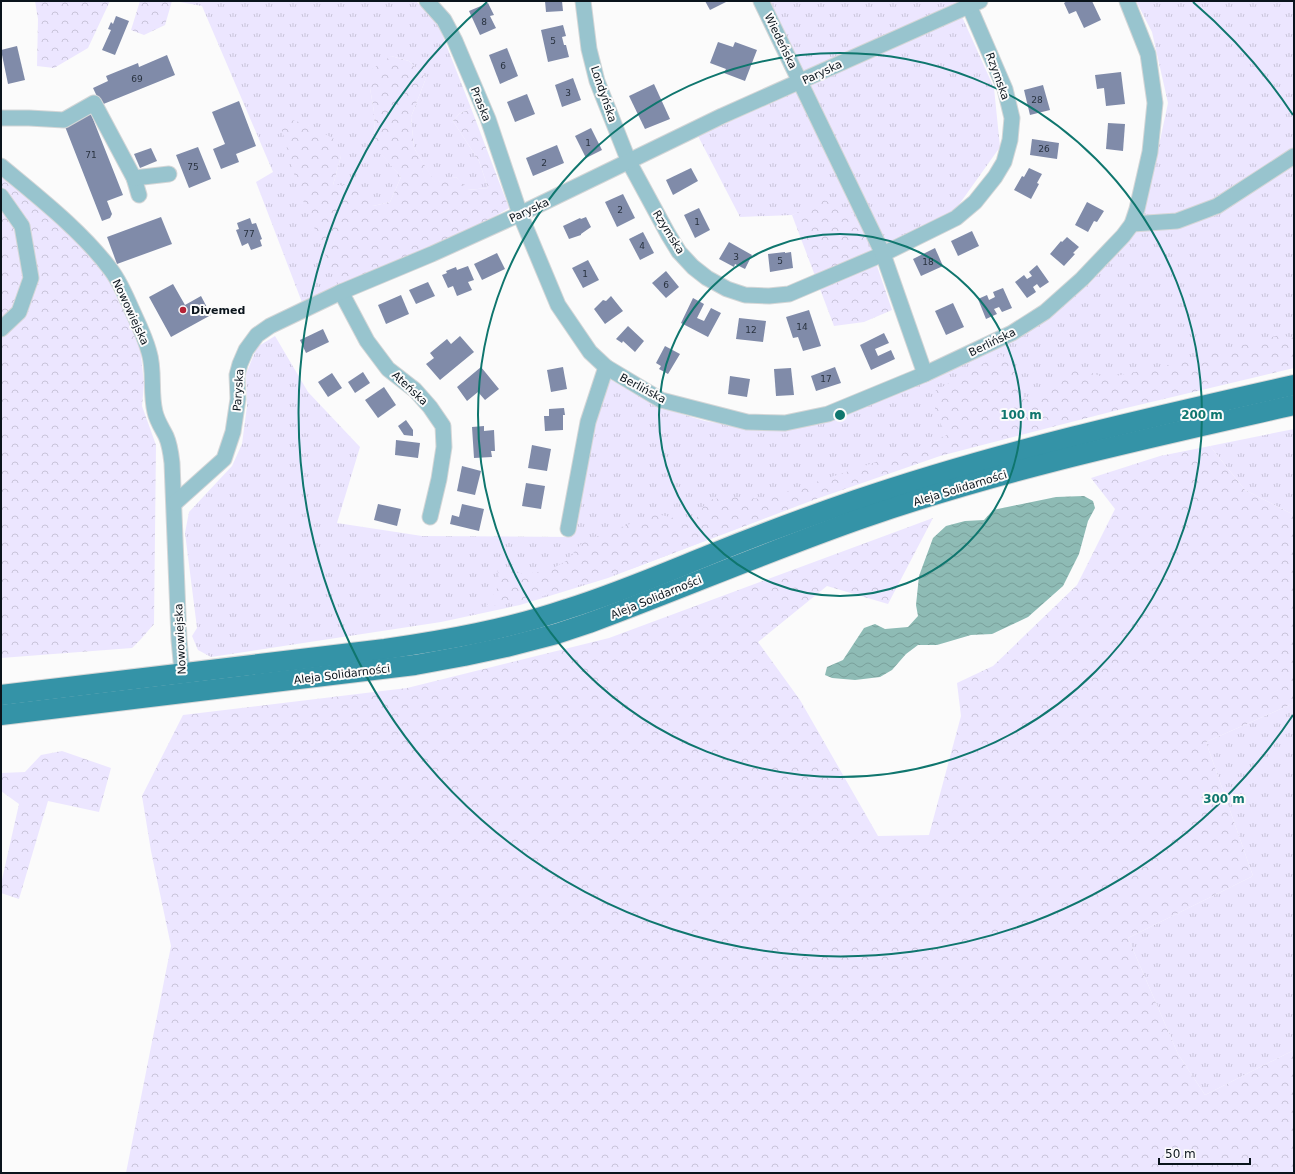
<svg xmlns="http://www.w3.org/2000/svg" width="1295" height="1174" font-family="'DejaVu Sans',sans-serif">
<defs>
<pattern id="grass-tufts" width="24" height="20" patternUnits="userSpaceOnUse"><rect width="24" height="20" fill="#ece6ff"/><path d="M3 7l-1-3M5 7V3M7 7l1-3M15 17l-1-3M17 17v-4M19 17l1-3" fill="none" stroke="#c9c4da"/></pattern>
<pattern id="forest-crowns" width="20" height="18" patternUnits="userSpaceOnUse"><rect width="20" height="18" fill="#ece6ff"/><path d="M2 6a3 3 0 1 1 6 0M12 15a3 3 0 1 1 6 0" fill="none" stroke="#c9c4da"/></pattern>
<pattern id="water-waves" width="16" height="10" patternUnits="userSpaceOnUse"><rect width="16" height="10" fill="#8ebbb5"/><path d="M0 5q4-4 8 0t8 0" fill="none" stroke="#79a09b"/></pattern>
</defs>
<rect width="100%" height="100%" fill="#fbfbfb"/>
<g fill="url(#grass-tufts)">
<path d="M174 1H416L438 24 471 108 459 114 453 121 479 161 488 188 467 190 456 177 435 183 414 148 411 117 426 78 409 61 391 56 370 88 374 112 375 146 401 177 390 202 373 206 333 185 341 156 308 125 339 288 303 305 256 182 273 172 202 6Z"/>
<path d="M769 1H955L994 88 1000 147 953 213 871 253 807 209 792 215 740 217 698 136 809 86Z"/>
<path d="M1136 1H1294V354L968 437 780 512 608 578 520 605 441 622 211 657 198 650 192 636 197 628 185 533 189 512 232 466 242 444 247 406 246 374 257 347 275 336 308 392 360 447 337 523 422 536 571 537 606 377 658 407 705 421 760 430 811 425 924 380 1051 315 1088 285 1130 238 1145 211 1168 103 1152 32Z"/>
<path d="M1294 429V515L1245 490 1210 446Z"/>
<path d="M1294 703V1050L1205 1095 1178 1054 1128 938 1253 876 1206 742Z"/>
</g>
<g fill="url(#forest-crowns)">
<path d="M35 1H110L88 48 54 68 37 66 38 19Z"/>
<path d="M140 1H172L165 25 144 35 131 30Z"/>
<path d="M391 56 409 61 426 78 411 117 414 148 435 182 456 177 468 190 488 188 479 161 453 121 459 114 471 108 509 208 463 235 339 288 298 188 280 123 292 120 308 125 336 140 341 156 333 185H361L373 206 390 202 401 177 375 147 374 112 370 88 371 70Z"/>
<path d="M1 170 85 247 103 269 140 345 144 384 142 406 156 445 154 624 141 639 132 648 1 658Z"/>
<path d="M824 200 853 213 876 263 892 310 864 322 834 326 792 215Z"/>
<path d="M1279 335 1294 338V368L1122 409 940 456 816 499 634 568 540 597 486 607 500 583 496 563 523 574 548 571 566 561 584 541 657 514 694 523 707 500 730 497 765 499 903 453 947 435 935 414V391L1000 354 1013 366 1025 400 1043 393 1072 366 1106 378 1168 365Z"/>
<path d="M1210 446 1245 490 1294 515V703L1206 742 1253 876 1128 938 1178 1054 1205 1095 1294 1050V1173H126L171 946 151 851 142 796 183 715 407 688 609 638 933 518 888 604 827 586 758 642 800 700 878 836 929 835 961 716 957 683 993 666 1077 585 1115 509 1091 478 1160 456Z"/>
<path d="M62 751 111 768 99 812 48 801 19 899 1 893V884L19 804 1 791V773L25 772 41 755Z"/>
</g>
<path fill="url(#water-waves)" d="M1084 496 1093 501 1095 508 1088 521 1079 554 1063 586 1028 617 992 634 971 635 937 645H918L906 654 892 670 880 677 855 680 832 678 825 675 827 667 843 660 864 628 875 624 885 629 908 627 918 616 916 605 919 576 933 538 946 526 965 521 984 520 993 510 1056 497Z"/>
<g fill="#808ba9">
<path d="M545 1H562L563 11 546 12Z"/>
<path d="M705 1H728L710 10Z"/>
<path d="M1067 1H1092L1101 20 1084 28 1076 11 1069 14 1064 3Z"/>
<path d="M488 3 494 15 490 16 496 28 480 35 469 11Z"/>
<path d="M116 16 129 21 115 55 102 50 111 30 108 29 111 22 113 24Z"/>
<path d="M563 25 566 36 562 37 564 45H566L569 57 548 62 541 30Z"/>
<path d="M718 42 733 47 735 42 757 50 745 81 724 73 726 69 710 63Z"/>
<path d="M17 46 25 80 8 84 1 50Z"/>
<path d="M507 48 518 76 500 84 489 55Z"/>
<path d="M167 55 175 75 101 105 93 88 108 81 106 76 138 63 139 67Z"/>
<path d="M1121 72 1125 104 1106 106 1104 88 1097 89 1095 75Z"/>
<path d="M573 78 581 100 562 107 555 85Z"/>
<path d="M654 84 670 119 645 129 629 96Z"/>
<path d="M1043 85 1050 110 1030 115 1024 90Z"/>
<path d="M527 94 535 114 515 122 507 102Z"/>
<path d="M239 101 256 146 236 154 239 162 221 169 213 149 225 144 212 112Z"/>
<path d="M91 114 123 195 107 201 112 214 110 218 102 221 64 124Z"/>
<path d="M1108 123 1125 124 1123 151 1106 149Z"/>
<path d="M591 128 602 150 586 158 575 136Z"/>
<path d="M1032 139 1059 143 1057 159 1030 155Z"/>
<path d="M557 145 564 163 533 176 526 158Z"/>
<path d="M198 147 211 179 189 188 176 155Z"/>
<path d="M151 148 157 161 140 168 134 154Z"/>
<path d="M691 168 698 181 673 195 666 180Z"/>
<path d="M1029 168 1042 174 1037 183 1039 184 1031 199 1014 190 1022 176 1024 177Z"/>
<path d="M623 194 635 218 617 227 605 202Z"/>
<path d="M1087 202 1104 211 1097 222 1094 221 1088 232 1075 225Z"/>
<path d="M699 208 710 230 695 238 684 215Z"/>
<path d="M161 217 172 244 117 264 107 237Z"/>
<path d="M586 217 591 227 581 234V235L569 239 563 226 580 218 581 219Z"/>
<path d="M250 218 252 224 256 223 262 239 260 240 262 246 251 250 248 243 242 246 236 230 239 229 237 223Z"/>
<path d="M972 231 979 246 958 256 951 241Z"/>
<path d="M643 232 654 253 640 260 629 239Z"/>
<path d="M1067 237 1079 247 1073 253 1075 254 1064 266 1050 254 1061 241 1062 242Z"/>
<path d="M729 242 752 255 745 269 735 264 734 267 719 259Z"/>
<path d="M935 248 943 266 921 276 913 259Z"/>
<path d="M785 252V253L791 252 793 268 770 272 768 254Z"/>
<path d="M497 253 505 269 482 280 474 264Z"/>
<path d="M588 260 599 280 583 288 572 268Z"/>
<path d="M1037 265 1049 282 1040 288 1037 284 1033 287 1036 292 1027 298 1015 282 1024 275 1027 279 1032 276 1029 272Z"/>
<path d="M468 266 474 280 468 282 472 290 457 296 453 286 448 288 442 275 447 273 446 271 456 267 457 270Z"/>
<path d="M666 271 679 287 666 298 652 283Z"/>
<path d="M428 282 435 296 416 304 409 290Z"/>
<path d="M173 284 185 305 201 296 211 315 171 337 149 297Z"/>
<path d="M1003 288 1012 308 1002 312 999 307 994 309 997 314 986 319 978 299 987 295 989 300 995 297 993 292Z"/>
<path d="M401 295 409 314 386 324 378 305Z"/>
<path d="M611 296 623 311 605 324 594 309 603 300 606 301Z"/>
<path d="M693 298 704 304 697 318 704 321 711 308 721 313 708 337 681 323Z"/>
<path d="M953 303 964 327 946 335 935 311Z"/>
<path d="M809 310 821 346 803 351 798 337 793 338 786 317Z"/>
<path d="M739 318 766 321 763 342 736 339Z"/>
<path d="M628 326 644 341 635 352 623 341 622 343 616 339Z"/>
<path d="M323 329 329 342 306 353 300 340Z"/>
<path d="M884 333 889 343 875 349 878 356 891 350 895 359 871 370 860 345Z"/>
<path d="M460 336 474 352 440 380 426 364 434 358 430 353 447 339 451 344Z"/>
<path d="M665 346 680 354 668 374 659 369 661 366 656 363Z"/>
<path d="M481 367 499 389 485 400 478 392 467 401 457 387Z"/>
<path d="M563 367 567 389 551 392 547 370Z"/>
<path d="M835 367 841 383 816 391 811 376Z"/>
<path d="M791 368 794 395 776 396 774 369Z"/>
<path d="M363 372 370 383 355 393 348 382Z"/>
<path d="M332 373 342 388 328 397 318 382Z"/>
<path d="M730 376 750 379 747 397 728 394Z"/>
<path d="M384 387 396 405 378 418 365 400Z"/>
<path d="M564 408 565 415H563V430L545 431 544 416H549V409Z"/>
<path d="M406 420 413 430V436L404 435 398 426Z"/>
<path d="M484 426V431L494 430 495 451H491L492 457 474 458 472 427Z"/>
<path d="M396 440 420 443 418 458 395 455Z"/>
<path d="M532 445 551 449 547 471 528 468Z"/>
<path d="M462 466 481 471 475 495 457 491Z"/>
<path d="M526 483 545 486 541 509 522 506Z"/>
<path d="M378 504 401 509 397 526 374 520Z"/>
<path d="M462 504 484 509 479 531 450 524 452 515 459 517Z"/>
</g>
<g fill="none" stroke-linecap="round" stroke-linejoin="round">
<g stroke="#d4d6d7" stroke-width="17">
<g id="minor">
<path d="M427 1 444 20 455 41 488 119 520 214 558 305 590 352 606 367 661 400 747 422 785 423 828 414 925 374 1012 333 1045 312 1082 279 1123 236 1132 224 1137 209 1150 152 1155 103 1148 54 1127 1"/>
<path d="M583 1 589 49 597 81 629 162 668 234 679 252 693 267 707 278 727 289 745 295 769 296 789 294 883 254 956 218 975 202 995 177 1004 162 1010 140 1012 118 1005 89 967 1"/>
<path d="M761 1 883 254 925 374"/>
<path d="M1 118H29L64 120 94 103 134 178 139 195"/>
<path d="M1 166C38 197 82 231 111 270 120 282 126 296 132 310 138 323 145 337 149 352 155 371 150 392 155 412 157 421 162 428 166 436 170 445 171 454 172 463L179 640 183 682"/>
<path d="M134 178 169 174"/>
<path d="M1 196 22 226 31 278 19 312 1 329"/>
<path d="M1132 224 1177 221 1217 206 1294 156"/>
<path d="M341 292 367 341 388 369 415 390 430 407 443 426 444 447 439 479 430 517"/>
<path d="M175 503 224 459 233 432 238 399 237 375 240 364 246 350 257 335 270 326 341 292 432 254 520 214 722 116 980 1"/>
<path d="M568 529 588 422 606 367"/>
</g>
</g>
<g stroke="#d4d6d7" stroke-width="22">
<g id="major">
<path d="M1 695 385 649C447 640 508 629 567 609 615 594 662 574 709 555 758 535 807 517 856 500 1000 451 1147 418 1294 385"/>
<path d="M1 715 415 665 464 656 506 647 556 634 589 623C681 589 771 550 863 518 1004 469 1149 438 1294 405"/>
</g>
</g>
<use href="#minor" stroke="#98c4ce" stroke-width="15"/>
<use href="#major" stroke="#3493a7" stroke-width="20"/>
</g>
<g fill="none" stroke="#0f766e" stroke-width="2">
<circle cx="840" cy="415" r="181"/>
<circle cx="840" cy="415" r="362"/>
<path d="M1293 715A543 543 0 1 1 487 2M1193 2A543 543 0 0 1 1293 115"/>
</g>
<circle fill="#b52336" stroke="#fbfbfb" stroke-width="1.5" cx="183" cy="310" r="4"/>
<g text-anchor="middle" stroke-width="4" stroke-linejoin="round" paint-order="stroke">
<g font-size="9" fill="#28323f">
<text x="484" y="25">8</text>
<text x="553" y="44">5</text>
<text x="503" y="69">6</text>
<text x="137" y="82">69</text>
<text x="568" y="96">3</text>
<text x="1037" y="103">28</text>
<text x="588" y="146">1</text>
<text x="1044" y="152">26</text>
<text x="91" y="158">71</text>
<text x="544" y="166">2</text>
<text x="193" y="170">75</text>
<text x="620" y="213">2</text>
<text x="697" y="225">1</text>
<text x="249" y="237">77</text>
<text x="642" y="249">4</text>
<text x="736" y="260">3</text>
<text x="780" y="264">5</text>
<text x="928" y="265">18</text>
<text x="585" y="277">1</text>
<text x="666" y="288">6</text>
<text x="802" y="330">14</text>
<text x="751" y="333">12</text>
<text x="826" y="382">17</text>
</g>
<g font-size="11" fill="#0a141c" stroke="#fbfbfb">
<text transform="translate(781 41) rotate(64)" y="4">Wiedeńska</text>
<text transform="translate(822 72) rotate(-25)" y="4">Paryska</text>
<text transform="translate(998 76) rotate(70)" y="4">Rzymska</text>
<text transform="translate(604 94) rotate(71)" y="4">Londyńska</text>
<text transform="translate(481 104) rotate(68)" y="4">Praska</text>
<text transform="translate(529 210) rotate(-25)" y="4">Paryska</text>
<text transform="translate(669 232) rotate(58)" y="4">Rzymska</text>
<text transform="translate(131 312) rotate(65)" y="4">Nowowiejska</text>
<text transform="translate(992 342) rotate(-26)" y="4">Berlińska</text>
<text transform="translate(410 388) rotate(43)" y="4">Ateńska</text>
<text transform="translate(643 388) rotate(28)" y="4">Berlińska</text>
<text transform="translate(238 390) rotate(-86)" y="4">Paryska</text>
<text transform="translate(960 488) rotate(-17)" y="4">Aleja Solidarności</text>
<text transform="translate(656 597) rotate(-22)" y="4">Aleja Solidarności</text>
<text transform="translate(180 639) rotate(-93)" y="4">Nowowiejska</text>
<text transform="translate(342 674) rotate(-7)" y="4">Aleja Solidarności</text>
</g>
<g font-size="11" font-weight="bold" fill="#0a141c" stroke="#fbfbfb" text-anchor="start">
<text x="191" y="314">Divemed</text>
</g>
</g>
<circle cx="840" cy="415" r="6" fill="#0f766e" stroke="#fbfbfb" stroke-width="2"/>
<g font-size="12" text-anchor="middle" font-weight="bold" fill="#0f766e" stroke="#fbfbfb" stroke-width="4" stroke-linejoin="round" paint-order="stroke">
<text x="1021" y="419">100 m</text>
<text x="1202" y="419">200 m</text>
<text x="1224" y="803">300 m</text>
</g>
<rect width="1295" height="1174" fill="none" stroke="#0a141c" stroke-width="4"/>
<path d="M1159 1158v6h91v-6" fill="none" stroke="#0a141c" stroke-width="2"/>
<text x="1165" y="1158" font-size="12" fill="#0a141c" stroke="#fbfbfb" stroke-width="3" paint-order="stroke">50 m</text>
</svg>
